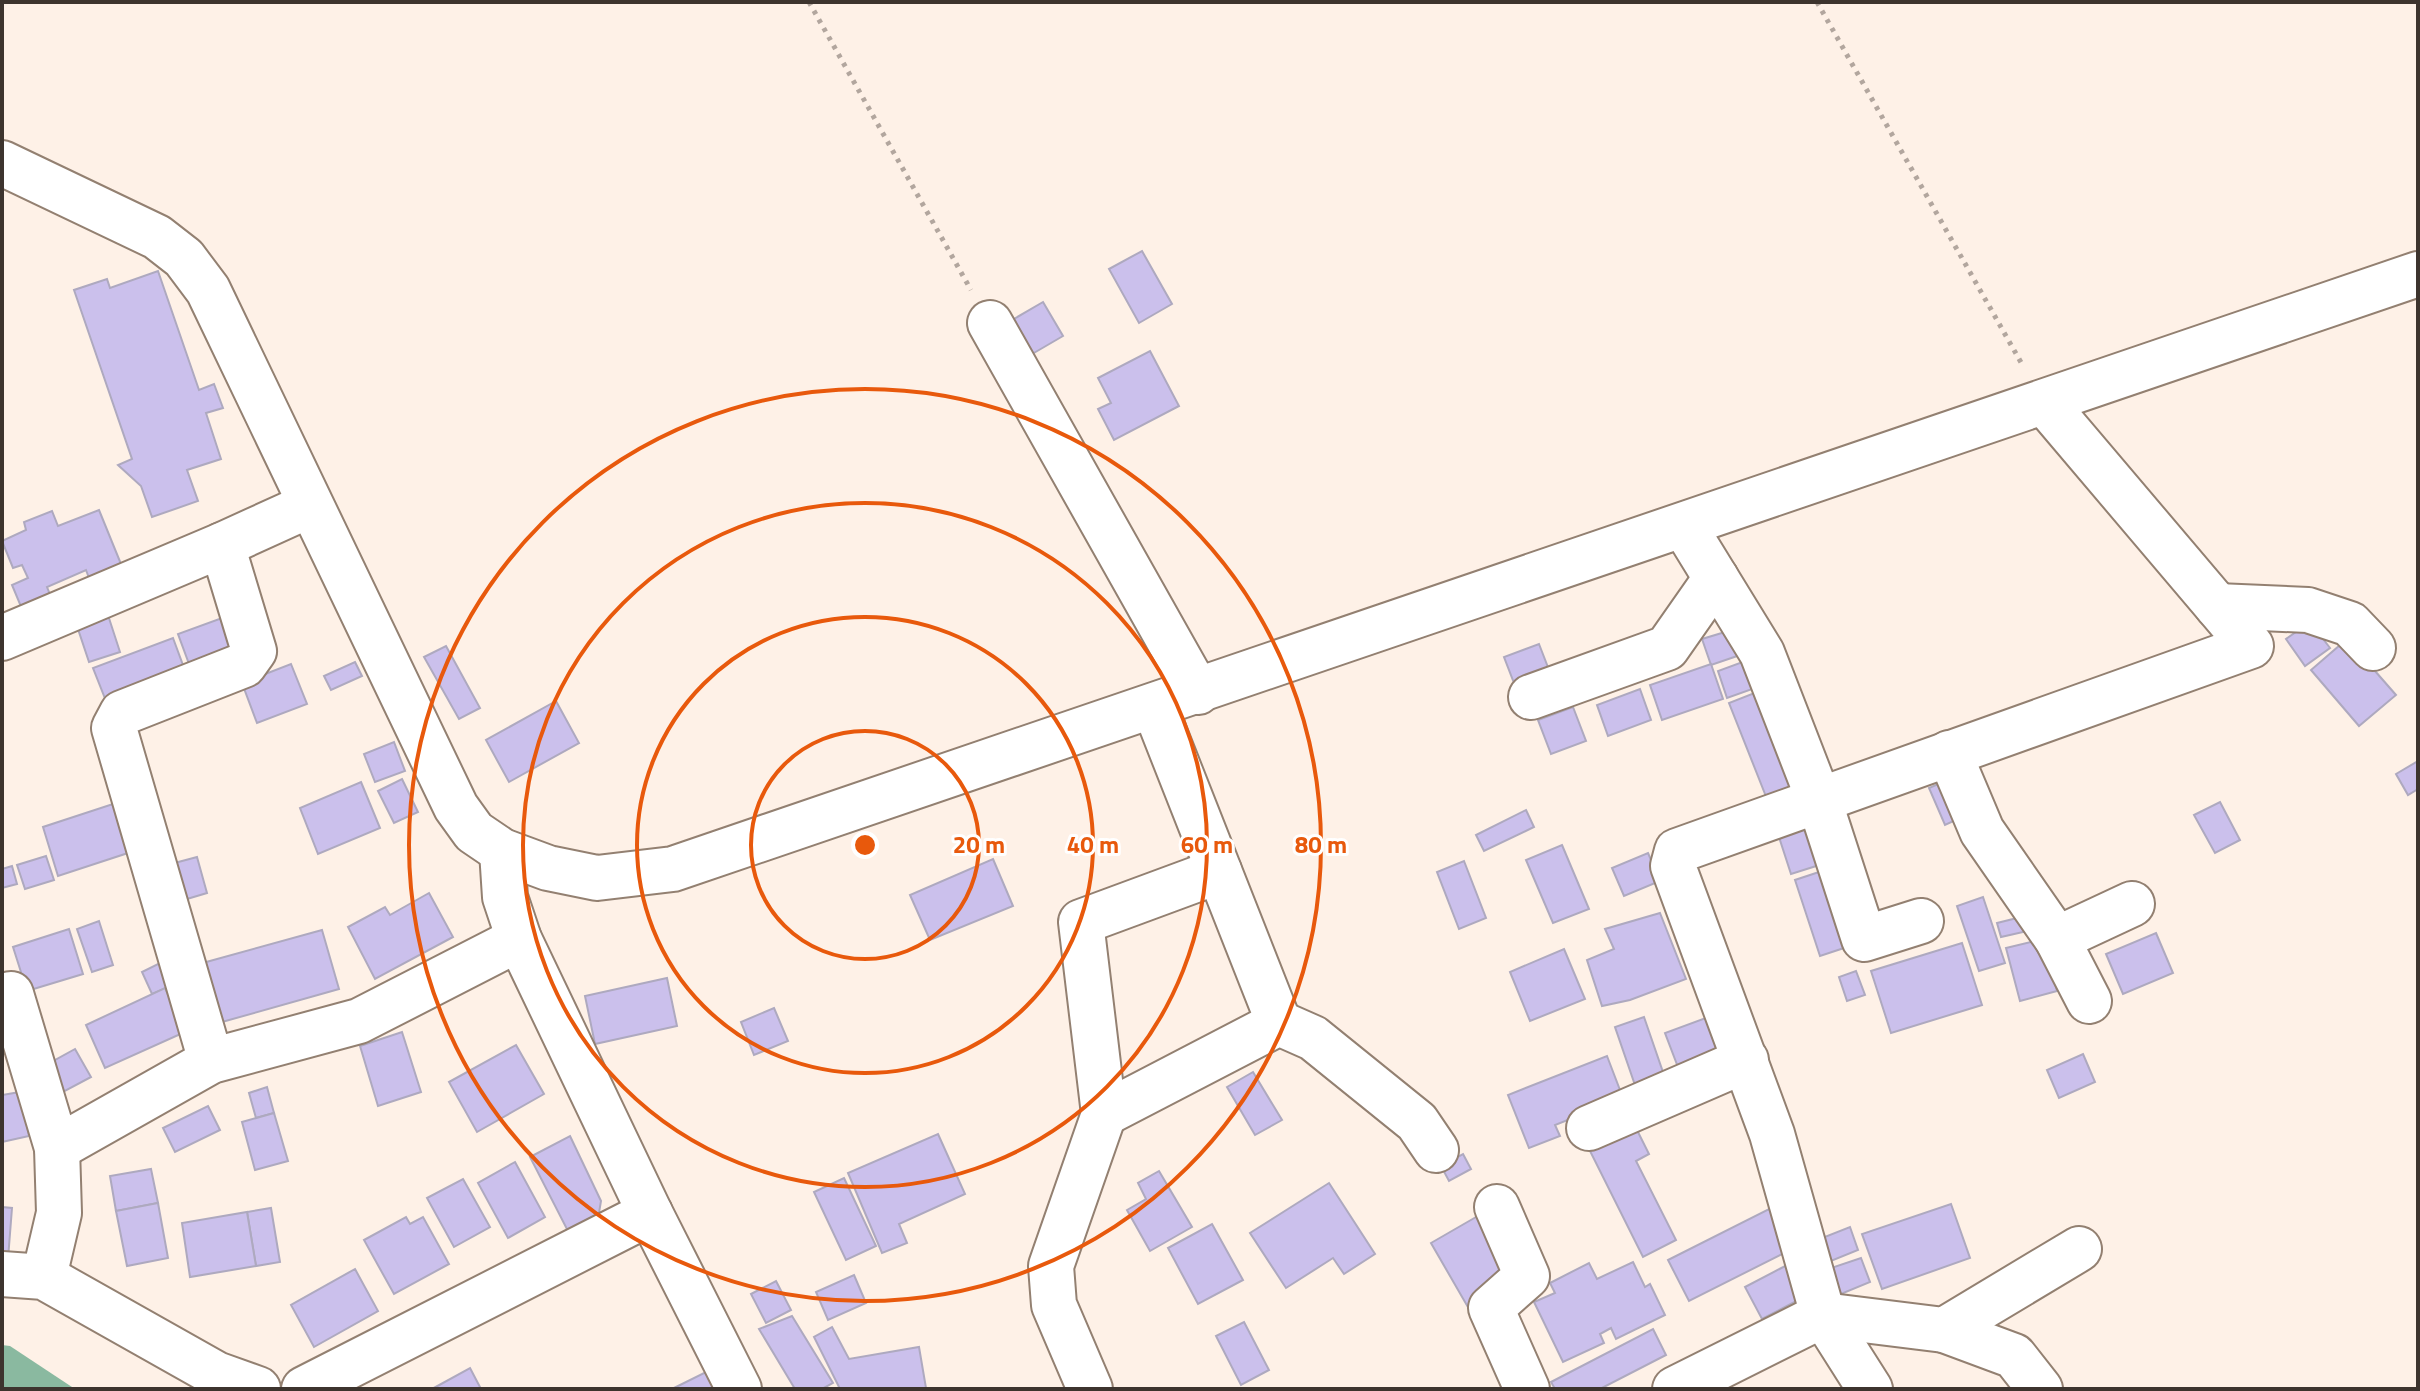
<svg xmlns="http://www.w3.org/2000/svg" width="2420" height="1391" font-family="'Titillium Web',sans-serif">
<rect width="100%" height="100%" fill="#fef1e7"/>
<path fill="#8ab9a0" d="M2 1345 10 1346 75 1389H2Z"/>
<g fill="#cbc0ec" stroke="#aea9bf" stroke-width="2">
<path d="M1142 251 1172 304 1139 323 1109 269Z"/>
<path d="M158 271 199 390 214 384 223 408 206 413 221 459 187 470 198 501 152 517 141 486 118 465 132 459 74 290 107 279 110 288Z"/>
<path d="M1043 302 1063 336 1027 357 1007 323Z"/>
<path d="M1150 351 1179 406 1114 440 1098 409 1111 403 1098 378Z"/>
<path d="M99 510 121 564 89 578 86 570 47 587 51 597 22 609 12 585 28 578 22 565 13 568 2 541 26 530 24 522 52 511 58 526Z"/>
<path d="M107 612 120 652 89 662 76 623Z"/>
<path d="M222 618 236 656 192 672 178 634Z"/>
<path d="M2310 622 2330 648 2305 666 2286 639Z"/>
<path d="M1735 629 1743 654 1711 665 1702 639Z"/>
<path d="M173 638 187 676 108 706 93 668Z"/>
<path d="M2347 639 2396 695 2359 726 2311 670Z"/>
<path d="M1539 644 1549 670 1514 683 1504 657Z"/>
<path d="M446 646 480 708 459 719 424 657Z"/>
<path d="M1748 660 1758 687 1727 698 1718 671Z"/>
<path d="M355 662 362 676 331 690 324 676Z"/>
<path d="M291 664 307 704 257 723 242 683Z"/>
<path d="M1711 664 1723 699 1662 720 1650 685Z"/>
<path d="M1640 689 1651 720 1608 736 1597 705Z"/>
<path d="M1757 692 1795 787 1767 799 1729 703Z"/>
<path d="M556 701 579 743 509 782 486 740Z"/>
<path d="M1573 707 1586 741 1551 754 1538 720Z"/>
<path d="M394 742 405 771 375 782 364 754Z"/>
<path d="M2418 761V789L2408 795 2396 774Z"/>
<path d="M1952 778 1969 814 1945 825 1929 788Z"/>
<path d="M402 779 418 812 394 823 378 791Z"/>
<path d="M361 782 380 828 318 854 300 808Z"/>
<path d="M2220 802 2240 840 2215 853 2194 815Z"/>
<path d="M116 803 131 852 58 876 43 827Z"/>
<path d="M1526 810 1534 827 1484 851 1476 835Z"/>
<path d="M1818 818 1832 861 1791 874 1777 831Z"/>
<path d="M1562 845 1589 909 1553 923 1526 860Z"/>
<path d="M1648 853 1660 881 1624 896 1612 868Z"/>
<path d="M46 856 54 880 25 889 17 865Z"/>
<path d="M197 857 207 893 177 902 167 865Z"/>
<path d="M993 859 1013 906 930 940 910 895Z"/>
<path d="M1464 861 1486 918 1459 929 1437 872Z"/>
<path d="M12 866 17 884 2 888V869Z"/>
<path d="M1831 868 1856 944 1820 956 1795 880Z"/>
<path d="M429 893 453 937 375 979 348 927 385 907 390 915Z"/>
<path d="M1983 897 2005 963 1979 971 1957 906Z"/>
<path d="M1660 913 1686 979 1630 1000 1602 1006 1587 960 1614 949 1605 929Z"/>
<path d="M2033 914 2036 929 2001 937 1997 923Z"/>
<path d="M99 921 113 965 92 972 77 929Z"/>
<path d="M69 929 83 974 27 991 13 947Z"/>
<path d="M322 930 339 989 215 1024 199 964Z"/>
<path d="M2156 933 2173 973 2123 994 2106 954Z"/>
<path d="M2043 939 2057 991 2020 1001 2006 948Z"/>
<path d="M1962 943 1982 1005 1891 1033 1871 971Z"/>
<path d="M1564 949 1585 999 1530 1021 1510 972Z"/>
<path d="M160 963 171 986 152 994 142 972Z"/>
<path d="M1856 971 1865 995 1847 1001 1839 977Z"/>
<path d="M667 978 677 1026 595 1044 585 996Z"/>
<path d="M165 988 185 1032 105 1068 86 1025Z"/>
<path d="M774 1008 788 1041 754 1055 741 1022Z"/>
<path d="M1714 1015 1730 1057 1681 1075 1665 1033Z"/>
<path d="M1644 1017 1665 1078 1636 1088 1615 1027Z"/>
<path d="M402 1032 421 1092 378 1106 360 1046Z"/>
<path d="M516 1045 544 1094 477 1132 449 1082Z"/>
<path d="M75 1049 91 1077 63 1092 48 1064Z"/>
<path d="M2083 1054 2095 1082 2059 1098 2047 1070Z"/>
<path d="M1607 1056 1623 1098 1555 1125 1560 1136 1529 1148 1508 1095Z"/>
<path d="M1253 1072 1282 1120 1255 1135 1227 1087Z"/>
<path d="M267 1087 274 1113 256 1118 249 1093Z"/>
<path d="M20 1092 29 1136 2 1142V1095Z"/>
<path d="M208 1106 220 1130 175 1152 163 1128Z"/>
<path d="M274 1113 288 1161 255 1170 242 1122Z"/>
<path d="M1633 1122 1649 1154 1636 1161 1676 1240 1643 1257 1587 1145Z"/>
<path d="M938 1134 965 1194 899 1224 907 1243 882 1253 848 1173Z"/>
<path d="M570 1136 601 1201 597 1225 571 1237 530 1157Z"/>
<path d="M1463 1154 1471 1169 1449 1181 1441 1166Z"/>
<path d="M515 1162 545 1217 508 1238 478 1183Z"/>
<path d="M151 1169 158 1203 116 1211 110 1176Z"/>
<path d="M1159 1171 1192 1227 1150 1251 1127 1210 1146 1199 1138 1183Z"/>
<path d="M844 1178 876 1246 846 1260 814 1192Z"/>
<path d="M463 1179 490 1227 454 1247 427 1198Z"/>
<path d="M1329 1183 1375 1254 1344 1274 1333 1258 1286 1288 1250 1233Z"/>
<path d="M158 1203 168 1258 127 1266 116 1211Z"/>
<path d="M1951 1204 1970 1258 1882 1289 1862 1234Z"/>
<path d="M1775 1206 1796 1247 1689 1301 1668 1260Z"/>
<path d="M2 1207 12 1208 8 1259 2 1258Z"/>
<path d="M271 1208 280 1262 256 1266 247 1212Z"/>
<path d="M247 1212 256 1266 190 1277 182 1223Z"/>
<path d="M1483 1213 1522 1278 1469 1309 1431 1243Z"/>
<path d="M406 1217 410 1224 423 1217 449 1264 394 1294 364 1240Z"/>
<path d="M1212 1224 1243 1280 1198 1304 1168 1248Z"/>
<path d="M1850 1227 1858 1250 1826 1263 1817 1240Z"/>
<path d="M1861 1258 1870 1282 1841 1294 1831 1268Z"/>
<path d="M1633 1262 1645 1287 1650 1284 1665 1315 1616 1339 1611 1328 1600 1334 1604 1343 1563 1362 1534 1302 1555 1293 1550 1283 1589 1263 1597 1279Z"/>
<path d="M1789 1264 1806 1296 1762 1319 1745 1287Z"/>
<path d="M355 1269 378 1311 314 1347 291 1305Z"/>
<path d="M854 1275 866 1303 828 1320 816 1292Z"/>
<path d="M776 1281 791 1310 766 1323 751 1294Z"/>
<path d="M792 1316 833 1383 822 1389H795L759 1329Z"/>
<path d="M1244 1322 1269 1370 1241 1385 1216 1336Z"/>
<path d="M832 1327 849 1359 919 1347 926 1388 840 1389 814 1337Z"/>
<path d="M1653 1329 1666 1355 1600 1389H1555L1551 1382Z"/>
<path d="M470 1368 481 1389H432Z"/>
<path d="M708 1371 717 1389H672Z"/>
</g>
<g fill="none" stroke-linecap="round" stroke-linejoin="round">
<g stroke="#938071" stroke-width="48">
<g id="minor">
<path d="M2 163 157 237 184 258 208 290 456 807 474 832 502 851 548 868 597 878 673 869 2418 274"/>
<path d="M990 323 1198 692"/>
<path d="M1684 526 1762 653 1819 800 1864 939 1921 921"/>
<path d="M2217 606 2308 610 2350 624 2373 648"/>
<path d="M2 638 222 545 310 505"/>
<path d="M1531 697 1667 648 1716 578"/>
<path d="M1154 706 1279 1023"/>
<path d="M1949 753 1982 831 2057 939 2089 1001"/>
<path d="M502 851 505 897 519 939 650 1213 739 1389"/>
<path d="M2057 939 2132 904"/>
<path d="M2 996 11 994 57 1148 59 1213 44 1277"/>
<path d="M211 1061 114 728 122 713 244 665 254 651 222 545"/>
<path d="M1104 1114 1279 1023 1313 1038 1417 1122 1436 1150"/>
<path d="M1589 1128 1746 1060"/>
<path d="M57 1148 211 1061 359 1021 519 939"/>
<path d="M1497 1207 1527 1276 1491 1308 1527 1389"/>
<path d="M2 1274 44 1277 216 1374 258 1389"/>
<path d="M1944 1330 2014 1356 2040 1389"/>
<path d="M304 1389 650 1213"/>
<path d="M1090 1389 1054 1305 1051 1266 1104 1114 1081 922 1219 871"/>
<path d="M1675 1389 1823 1315 1944 1330 2079 1249"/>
<path d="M1870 1389 1823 1315 1772 1134 1673 866 1677 851 2251 646 2044 402"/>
</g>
</g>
<g stroke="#b2a69e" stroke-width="5" stroke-dasharray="4 6" stroke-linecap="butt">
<path d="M809 2 971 290"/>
<path d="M1817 2 2023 366"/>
</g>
<use href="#minor" stroke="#fff" stroke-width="44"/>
</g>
<g fill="none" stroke="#e8590c" stroke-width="4">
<circle cx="865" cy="845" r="114"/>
<circle cx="865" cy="845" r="228"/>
<circle cx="865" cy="845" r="342"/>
<circle cx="865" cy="845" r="456"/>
</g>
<circle cx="865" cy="845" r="12" fill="#e8590c" stroke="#fff" stroke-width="4"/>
<g font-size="24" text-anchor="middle" font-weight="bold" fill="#e8590c" stroke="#fff" stroke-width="6" stroke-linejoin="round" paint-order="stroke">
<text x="979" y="853">20 m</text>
<text x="1093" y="853">40 m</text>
<text x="1207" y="853">60 m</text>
<text x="1321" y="853">80 m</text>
</g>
<rect width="2420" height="1391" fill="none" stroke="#3d342e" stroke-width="8"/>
</svg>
